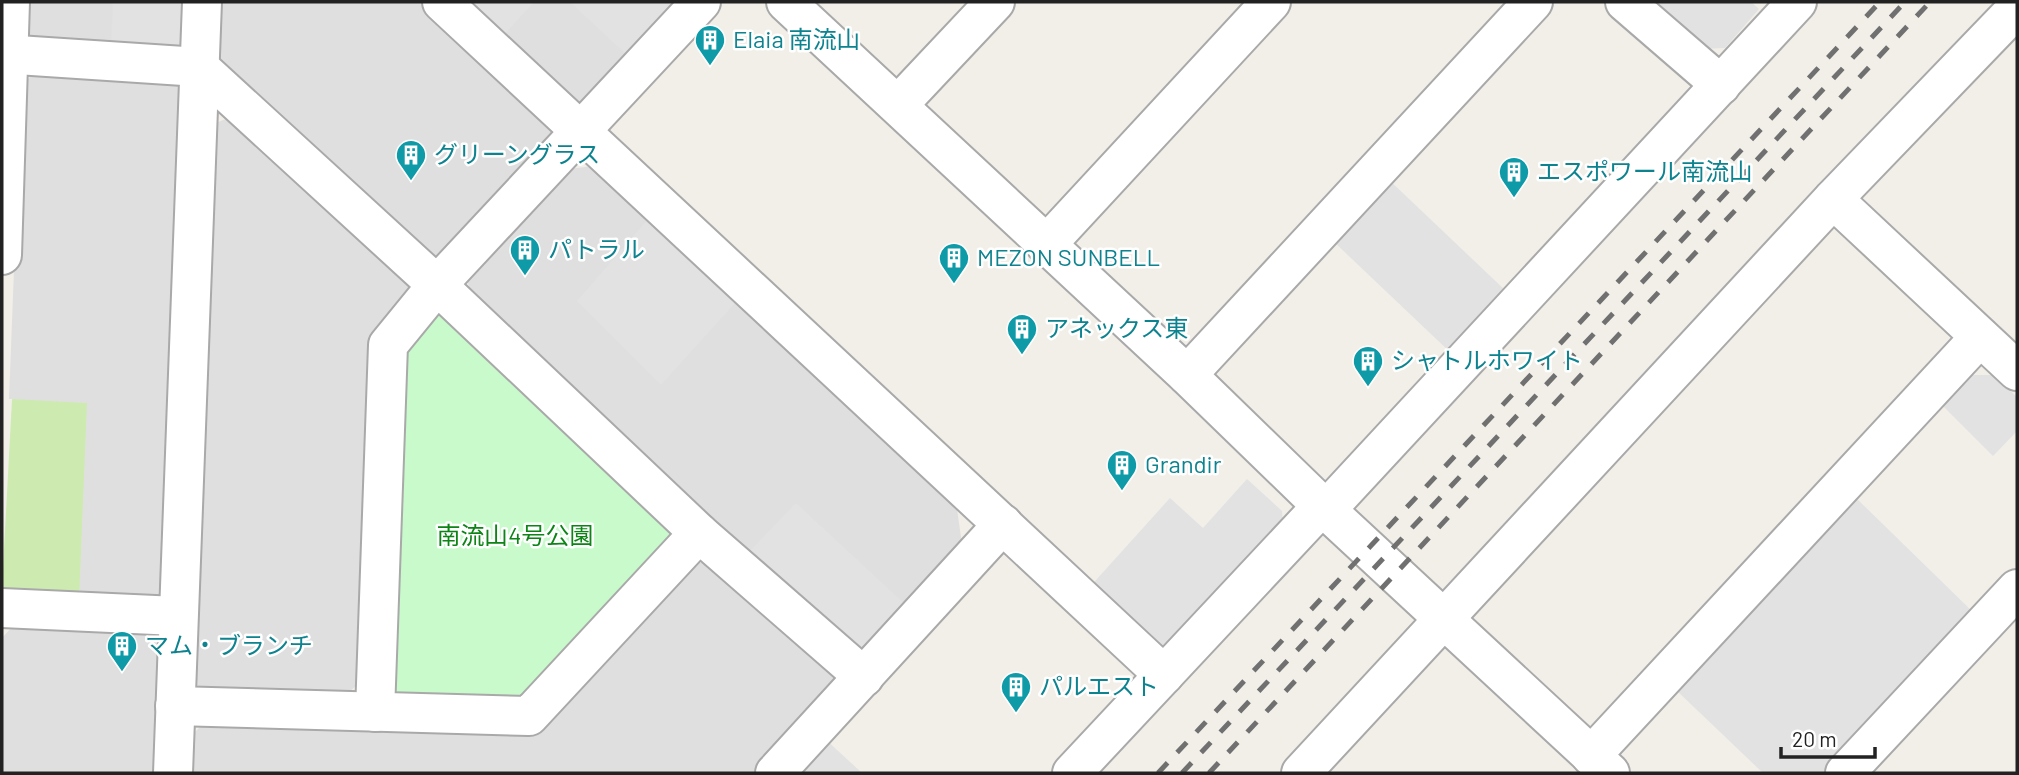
<svg xmlns="http://www.w3.org/2000/svg" width="2019" height="775" font-family="Barlow,'Noto Sans JP',sans-serif">
<rect width="100%" height="100%" fill="#f2efe9"/>
<g fill="#e0dfdf">
<path d="M27 2H187L185 41 35 48 25 34Z"/>
<path d="M216 2H421L561 136 451 256 422 255 214 59Z"/>
<path d="M460 2H680L594 103H567Z"/>
<path d="M32 74 174 78 183 91 164 595 151 602 79 601 12 399H9L21 89Z"/>
<path d="M238 114 417 293 361 681 342 699 206 694 190 677 211 125Z"/>
<path d="M592 166 957 509 963 551 871 649H847L471 298 466 273 570 169Z"/>
<path d="M718 562 847 684 761 773H186L187 740 206 721 538 728 693 563Z"/>
<path d="M13 626 149 631 162 652 158 773H2V638Z"/>
</g>
<path fill="#cdebb0" d="M12 399 87 403 79 601 13 597 2 587Z"/>
<path fill="#c8facc" d="M450 313 680 531 525 697 390 693 405 357 420 320Z"/>
<g fill="#e2e2e2">
<path d="M113 2H187L185 41 175 50 111 46Z"/>
<path d="M463 2H534L500 39Z"/>
<path d="M570 2H680L631 59Z"/>
<path d="M1648 2H1751L1759 9 1725 48 1699 49Z"/>
<path d="M1388 179 1508 293 1451 353 1331 239Z"/>
<path d="M647 220 737 301 661 385 577 301Z"/>
<path d="M1967 375H1993L2017 397V431L1993 456 1940 403Z"/>
<path d="M1247 479 1282 511 1283 527 1168 653 1088 589 1170 498 1203 528Z"/>
<path d="M1853 495 1975 614 1830 773H1763L1674 688Z"/>
<path d="M796 503 908 607 871 649H847L746 555Z"/>
<path d="M824 738 862 773H792Z"/>
</g>
<g fill="none" stroke-linecap="round" stroke-linejoin="round">
<g stroke="#a9a9a9" stroke-width="42">
<g id="minor">
<path d="M442 2 1164 675"/>
<path d="M786 2 1187 375 1322 506 1610 773"/>
<path d="M1625 2 1721 85"/>
<path d="M2 54 199 67 437 285 699 533 864 677"/>
<path d="M898 105 995 2"/>
<path d="M1833 199 2017 371"/>
<path d="M1046 245 1271 2"/>
<path d="M2 255 10 2"/>
<path d="M1187 375 1533 2"/>
<path d="M1326 510 1797 2"/>
<path d="M2 608 177 616"/>
<path d="M175 706 529 716 699 533"/>
<path d="M375 712 388 345 437 285 701 2"/>
<path d="M1591 756 1980 337"/>
<path d="M173 773 202 2"/>
<path d="M775 773 1003 524"/>
<path d="M1072 773 1322 506"/>
<path d="M1301 773 1833 199 2017 8"/>
<path d="M1845 773 2017 589"/>
</g>
</g>
<use href="#minor" stroke="#fff" stroke-width="38"/>
<g stroke="#707070" stroke-width="5" stroke-dasharray="14 14" stroke-linecap="butt">
<path d="M1158 773 1880 2"/>
<path d="M1182 773 1905 2"/>
<path d="M1209 773 1930 2"/>
</g>
</g>
<defs>
<g id="building-pin" transform="scale(1.575)"><path d="M0 17L-7.5 6A9.5 9.5 0 1 1 7.5 6Z" fill="#0f9aa8" stroke="#fff"/><path d="M-4-6H4V6H1V3H-1V6H-4ZM-2.5-4.3h1.7v1.8h-1.7ZM.8-4.3h1.7v1.8H.8ZM-2.5-1h1.7V.8h-1.7ZM.8-1h1.7V.8H.8Z" fill="#fff"/></g>
</defs>
<g fill-rule="evenodd">
<use href="#building-pin" x="710" y="40"/>
<use href="#building-pin" x="411" y="155"/>
<use href="#building-pin" x="1514" y="172"/>
<use href="#building-pin" x="525" y="250"/>
<use href="#building-pin" x="954" y="258"/>
<use href="#building-pin" x="1022" y="329"/>
<use href="#building-pin" x="1368" y="361"/>
<use href="#building-pin" x="1122" y="465"/>
<use href="#building-pin" x="122" y="646"/>
<use href="#building-pin" x="1016" y="687"/>
</g>
<g text-anchor="middle" stroke-width="5" stroke-linejoin="round" paint-order="stroke">
<g font-size="24" fill="#0d838f" stroke="#fff" text-anchor="start">
<text x="733" y="48">Elaia 南流山</text>
<text x="434" y="163">グリーングラス</text>
<text x="1537" y="180">エスポワール南流山</text>
<text x="548" y="258">パトラル</text>
<text x="977" y="266">MEZON SUNBELL</text>
<text x="1045" y="337">アネックス東</text>
<text x="1391" y="369">シャトルホワイト</text>
<text x="1145" y="473">Grandir</text>
<text x="145" y="654">マム・ブランチ</text>
<text x="1039" y="695">パルエスト</text>
</g>
<g font-size="24" fill="#0c8416" stroke="#fff">
<text x="515" y="544">南流山4号公園</text>
</g>
</g>
<rect width="2019" height="775" fill="none" stroke="#222222" stroke-width="7"/>
<path d="M1781 747v10h94v-10" fill="none" stroke="#222222" stroke-width="3.5"/>
<text x="1792" y="747" font-size="21" fill="#222222" stroke="#ffffff" stroke-width="5" paint-order="stroke">20 m</text>
</svg>
